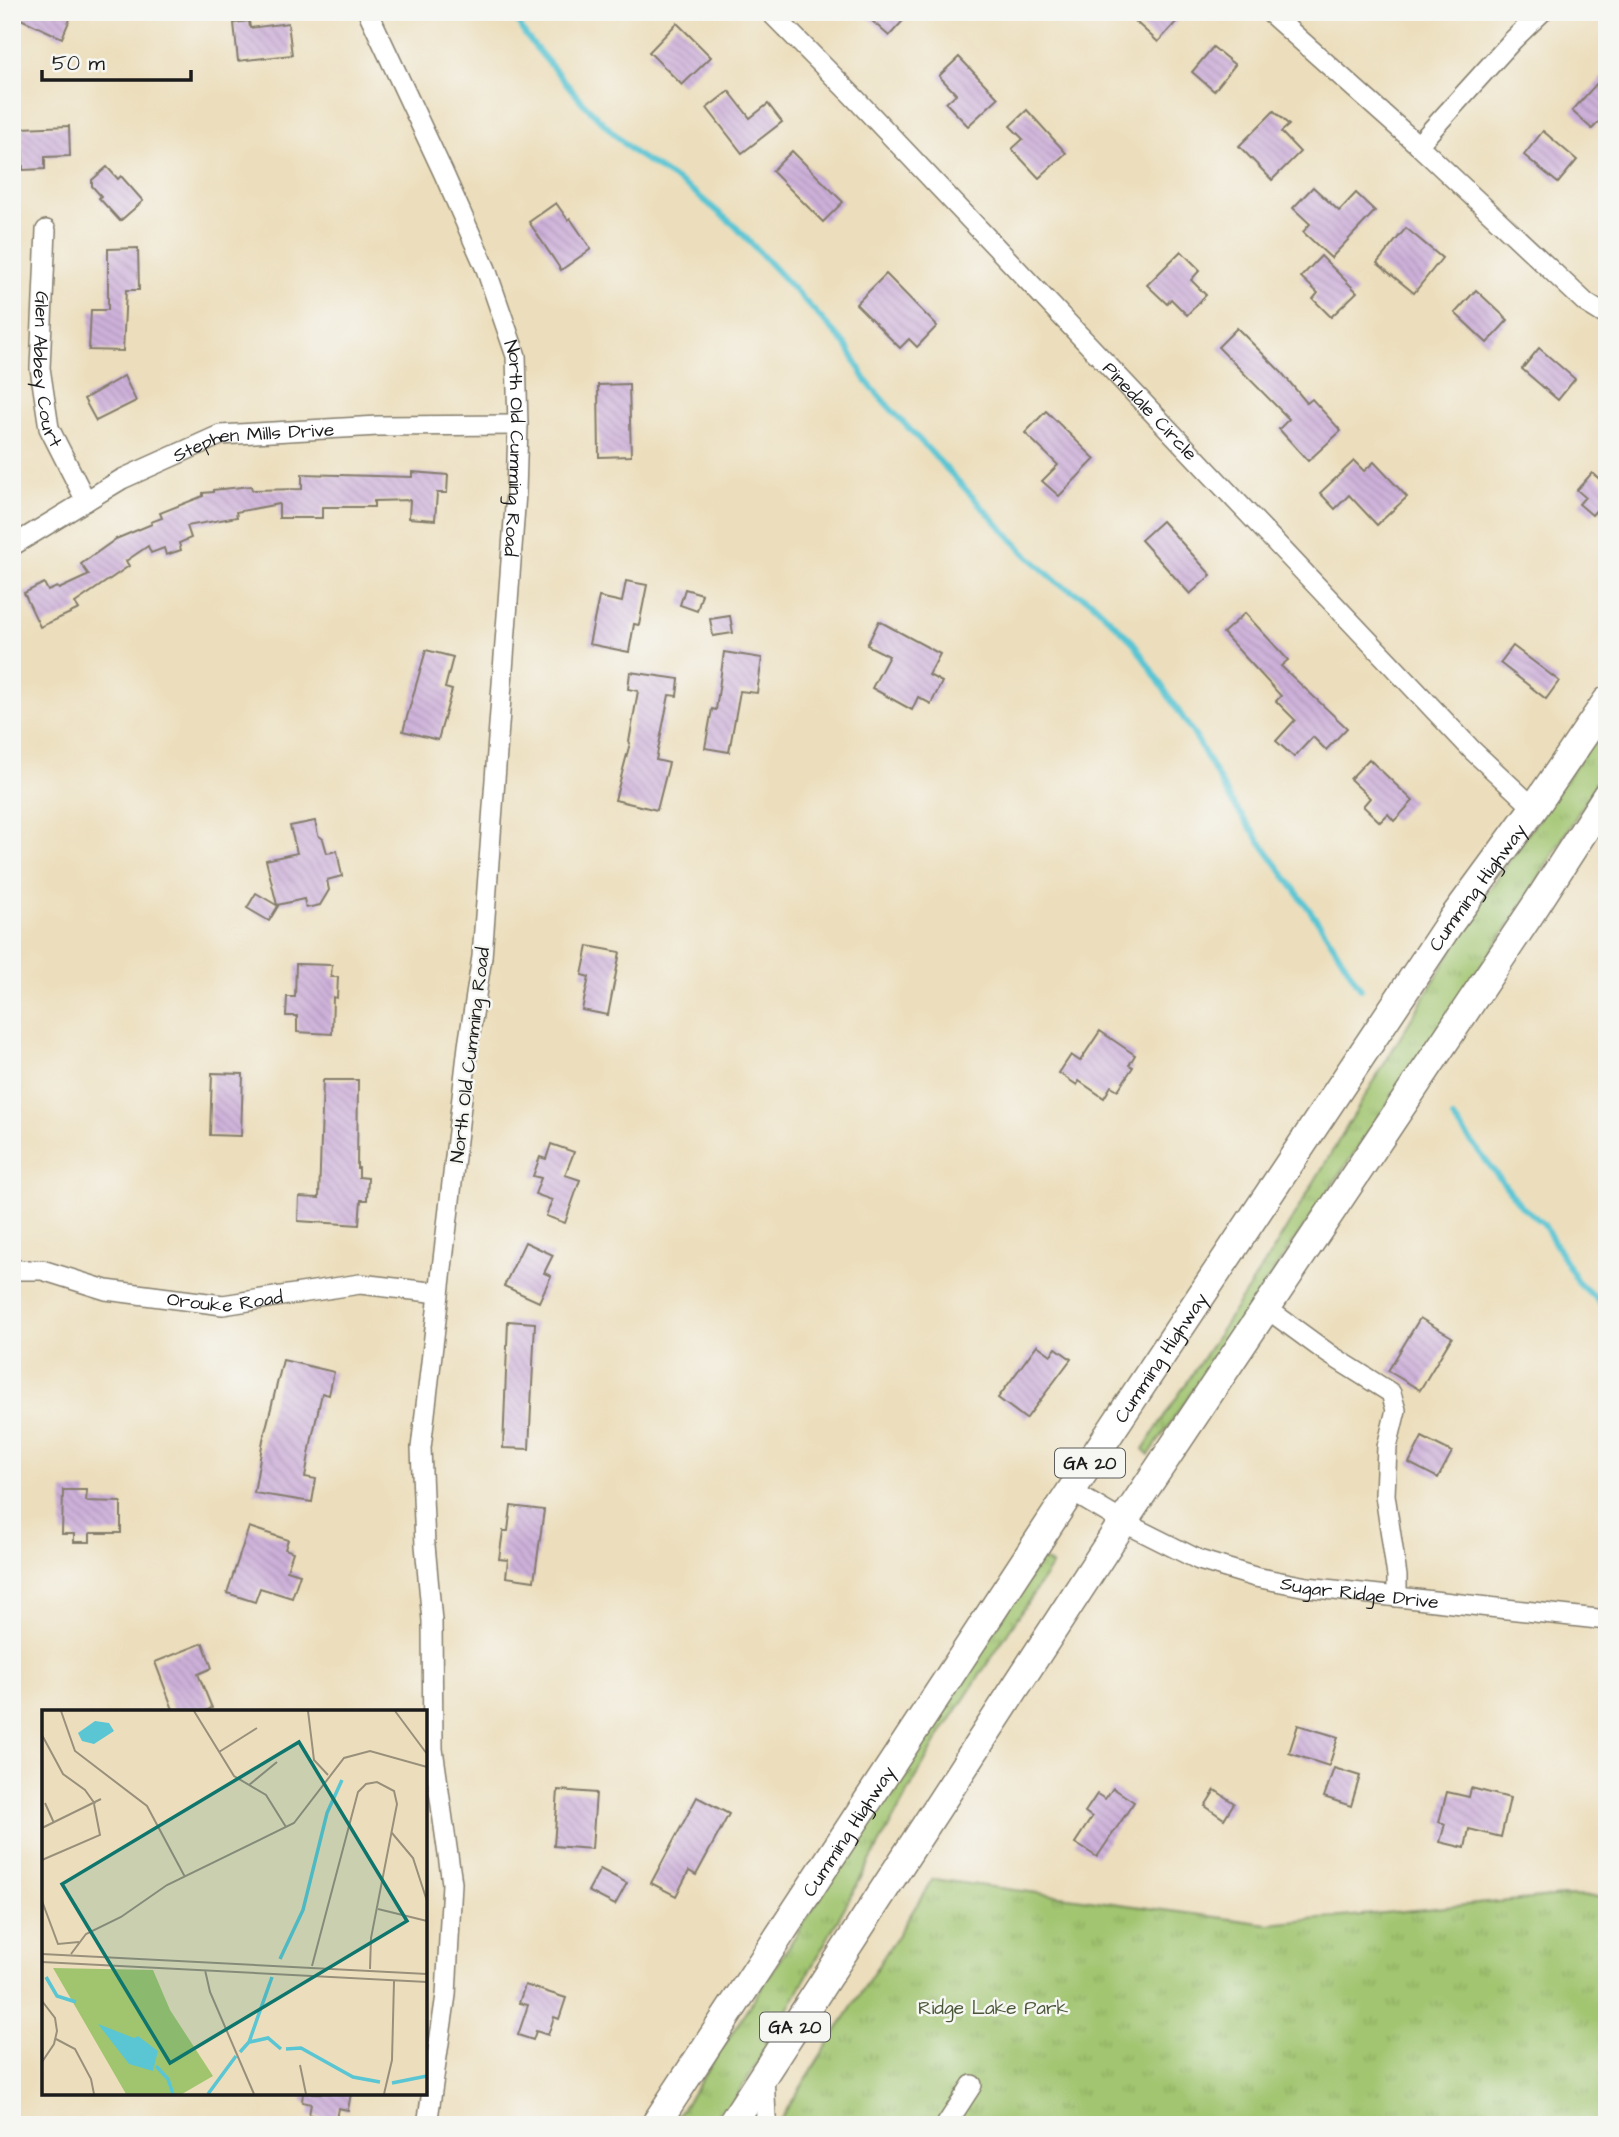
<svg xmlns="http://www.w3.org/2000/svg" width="1619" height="2137" font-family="'Architects Daughter',sans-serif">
<defs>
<pattern id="grass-tufts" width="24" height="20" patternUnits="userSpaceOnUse" patternTransform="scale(1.75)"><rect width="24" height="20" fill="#a1c56f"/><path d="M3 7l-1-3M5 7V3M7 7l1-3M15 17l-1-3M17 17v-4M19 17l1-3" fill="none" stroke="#8aa960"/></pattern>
<pattern id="building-back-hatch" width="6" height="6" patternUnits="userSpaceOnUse" patternTransform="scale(1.75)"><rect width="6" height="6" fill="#cdb0d9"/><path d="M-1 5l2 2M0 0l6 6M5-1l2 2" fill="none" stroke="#af97ba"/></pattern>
</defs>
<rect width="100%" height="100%" fill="#f6f6f2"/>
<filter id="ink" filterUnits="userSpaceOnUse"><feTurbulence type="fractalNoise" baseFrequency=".0143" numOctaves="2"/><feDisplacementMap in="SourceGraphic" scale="14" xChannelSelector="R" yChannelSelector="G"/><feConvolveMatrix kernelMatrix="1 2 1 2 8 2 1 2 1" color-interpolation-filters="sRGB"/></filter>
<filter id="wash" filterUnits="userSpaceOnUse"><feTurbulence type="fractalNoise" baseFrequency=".00686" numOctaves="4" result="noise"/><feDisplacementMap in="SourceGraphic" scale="28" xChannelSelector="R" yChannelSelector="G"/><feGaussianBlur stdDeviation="1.57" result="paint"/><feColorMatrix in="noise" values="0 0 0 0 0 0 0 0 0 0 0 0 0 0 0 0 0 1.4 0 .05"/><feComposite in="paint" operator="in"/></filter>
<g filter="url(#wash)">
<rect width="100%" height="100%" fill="#ecdebc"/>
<g fill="url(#grass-tufts)" stroke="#5e7046" stroke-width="2">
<path d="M1607 720V766L1512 921 1149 1455 1143 1449 1271 1254 1481 902Z"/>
<path d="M1041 1559 1052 1565 936 1742 769 2044 719 2125H672Z"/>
<path d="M933 1879 1268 1924 1562 1896 1607 1897V2125H777Z"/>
</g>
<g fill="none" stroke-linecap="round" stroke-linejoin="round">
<g stroke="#5ac5d3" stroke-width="6">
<path d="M512 12 526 36 583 103 633 152 693 191 735 226 846 345 867 382 888 406 1026 554 1058 583 1091 601 1133 642 1195 736 1231 801 1324 930 1361 989"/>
<path d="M1453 1118 1521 1206 1543 1223 1577 1281 1607 1309"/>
</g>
</g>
<g id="blocks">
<g fill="url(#building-back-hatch)">
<path d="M12 12H73L62 38 12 15Z"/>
<path d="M862 12H911L889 36Z"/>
<path d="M1125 12H1170L1178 20 1158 42Z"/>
<path d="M249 21 250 28 288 23 292 55 238 61 234 23Z"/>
<path d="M677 23 711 57 682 85 649 52Z"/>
<path d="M1213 47 1235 65 1214 91 1192 72Z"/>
<path d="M959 57 998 98 968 126 946 103 956 94 939 76Z"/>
<path d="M1607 72V113L1592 129 1572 111Z"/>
<path d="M729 91 750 118 768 104 782 122 742 153 707 108Z"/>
<path d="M1027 110 1066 153 1039 178 1012 149 1023 139 1010 126Z"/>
<path d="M1274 111 1289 125 1281 132 1300 152 1272 180 1239 146Z"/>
<path d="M69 126 70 156 45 157V169L23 170 22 128Z"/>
<path d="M1543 131 1577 160 1558 183 1524 155Z"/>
<path d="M792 151 843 202 823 222 772 171Z"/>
<path d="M107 167 118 179 121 176 143 201 120 221 99 198 101 196 92 186V180Z"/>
<path d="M1313 187 1339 211 1356 193 1375 211 1331 258 1303 232 1310 224 1293 208Z"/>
<path d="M556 203 568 220 570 218 591 249 561 270 529 222Z"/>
<path d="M1406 228 1442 258 1414 293 1377 263Z"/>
<path d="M138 248 139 290H126L123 351 89 350 91 310H108V249Z"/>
<path d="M1181 251 1200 270 1191 280 1206 295 1187 315 1171 299 1167 304 1147 285Z"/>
<path d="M1321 256 1357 292 1331 317 1313 299 1318 293 1301 277Z"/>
<path d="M886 274 937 326 917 347 909 339 900 348 856 304Z"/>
<path d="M1476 290 1508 320 1487 343 1455 313Z"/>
<path d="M1237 328 1282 373 1307 403 1312 399 1341 431 1308 461 1279 429 1289 419 1218 347Z"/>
<path d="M1539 348 1575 379 1558 400 1522 369Z"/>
<path d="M124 376 136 401 96 421 84 399Z"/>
<path d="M629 384 631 456 599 457 598 385Z"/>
<path d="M1046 411 1095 459 1059 496 1042 481 1058 465 1025 433Z"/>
<path d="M1354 461 1364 471 1374 462 1407 497 1377 525 1349 495 1335 509 1320 493Z"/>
<path d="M412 472 448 475 447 493H437L435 520 409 518 410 500 374 501V507H322V518H279V504L236 512 237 517 187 526 191 538 179 543 181 550 166 555 164 548 151 553 148 546 126 561 129 566 75 603 79 609 40 627 24 593 44 583 48 591 57 587 59 589 89 575 81 564 116 539 152 524 151 522 162 518 160 513 203 496V493L213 492V490L251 486 252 490 302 489V474L412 477Z"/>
<path d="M1592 473 1607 485V516L1598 508 1592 515 1579 504 1585 497 1577 490Z"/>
<path d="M1162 521 1211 575 1190 594 1141 540Z"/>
<path d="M626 581 647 585 639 625 634 624 629 652 589 644 599 597 622 602Z"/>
<path d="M685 589 702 594 697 611 680 605Z"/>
<path d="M1245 613 1288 660 1281 666 1347 728 1326 750 1313 737 1294 757 1276 741 1295 720 1276 701 1281 696 1223 633Z"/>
<path d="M730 616 733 633 713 636 710 619Z"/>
<path d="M879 621 940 654 929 675 942 682 931 704 918 697 912 710 872 688 889 656 867 645Z"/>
<path d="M1513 646 1559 681 1546 699 1500 663Z"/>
<path d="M426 650 453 657 445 688 452 690 438 740 403 731Z"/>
<path d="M724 652 762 658 757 693 740 691 729 752 705 748 712 709 716 710Z"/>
<path d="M630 672 679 679 677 696 669 695 656 760 669 763 657 810 615 800 630 743 629 742 638 691 628 689Z"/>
<path d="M1369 759 1413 801 1394 821 1388 814 1380 822 1363 806 1370 798 1350 779Z"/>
<path d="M315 821 318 835 323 839 327 853 337 851 342 876 327 880 329 890 320 905 306 908 304 899 277 905 266 860 297 853 290 826Z"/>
<path d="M256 893 278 906 269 921 247 908Z"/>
<path d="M588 946 620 952 608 1015 582 1010 589 977 582 975Z"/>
<path d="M296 964 332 965 331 977H338L337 998 333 997 332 1034 297 1032V1016H286L287 997H295Z"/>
<path d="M1100 1031 1135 1055 1129 1065 1133 1067 1118 1090 1111 1086 1104 1098 1079 1081 1077 1085 1059 1073 1071 1055 1080 1061Z"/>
<path d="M212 1073 243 1074 241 1136 210 1135Z"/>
<path d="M323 1080H358L357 1168H359V1177L368 1178 367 1200H361L359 1225 298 1221 299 1197 319 1198Z"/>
<path d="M551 1144 574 1152 565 1175 580 1180 565 1223 546 1216 552 1200 535 1194 541 1178 533 1176 540 1157 546 1159Z"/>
<path d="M525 1242 553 1255 544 1273 551 1276 539 1302 504 1286Z"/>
<path d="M1420 1318 1452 1337 1420 1390 1388 1371Z"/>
<path d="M508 1321 535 1323 529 1449 503 1448Z"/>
<path d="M1037 1345 1051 1355 1056 1348 1071 1359 1026 1419 998 1398Z"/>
<path d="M283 1360 334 1372 329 1395 322 1393 312 1438 305 1477 316 1479 312 1502 254 1493 263 1440Z"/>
<path d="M1422 1437 1452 1452 1438 1478 1409 1463Z"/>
<path d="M63 1490H87L86 1501 121 1502V1533H90V1542H74V1534H62Z"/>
<path d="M511 1506 544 1510 534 1581 506 1577 508 1560 499 1559 503 1531H508Z"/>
<path d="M249 1527 288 1540 285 1549 293 1552 287 1570 300 1574 292 1598 260 1588 255 1602 227 1593Z"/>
<path d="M203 1643 212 1668 198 1674 212 1708 203 1712H174L155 1662Z"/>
<path d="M1298 1725 1338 1737 1329 1766 1289 1753Z"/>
<path d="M1334 1768 1360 1776 1351 1806 1324 1797Z"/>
<path d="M1113 1788 1134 1802 1097 1857 1075 1843 1092 1817 1085 1812 1097 1794 1105 1799Z"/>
<path d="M1471 1788 1510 1798 1501 1837 1469 1829 1465 1848 1440 1842 1445 1824 1439 1822 1447 1792 1469 1797Z"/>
<path d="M558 1790 596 1793 592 1849 554 1846Z"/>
<path d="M1215 1790 1234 1803 1224 1819 1205 1806Z"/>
<path d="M697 1797 729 1814 696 1875 689 1871 676 1896 651 1883Z"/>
<path d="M600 1869 627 1883 615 1905 588 1891Z"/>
<path d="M525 1985 566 1998 559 2019 554 2017 548 2035 536 2031 533 2040 518 2035 528 2005 519 2003Z"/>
<path d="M303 2093H351L348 2110 338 2108 336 2120 309 2115 311 2104 302 2102Z"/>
</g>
</g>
</g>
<g filter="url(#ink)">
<use href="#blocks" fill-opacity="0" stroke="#847d6c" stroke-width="2"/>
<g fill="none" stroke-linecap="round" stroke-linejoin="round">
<g stroke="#847d6c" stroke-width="22">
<g id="minor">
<path id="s1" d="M368 12 443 172 486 269 516 356 518 425 516 493 482 957 468 1046 421 1448 425 1545 432 1621 433 1749 452 1883 446 1995 427 2125"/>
<path id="s2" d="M770 12 852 95 1473 751 1534 808"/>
<path d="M1269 12 1418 145 1586 303 1607 316"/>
<path d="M1418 145 1513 40 1542 12"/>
<path id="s3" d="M46 230 40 368 49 428 86 501"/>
<path id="s4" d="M12 546 122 479 220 435 378 426 518 425"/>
<path id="s5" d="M12 1270H42L106 1290 223 1305 360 1284 439 1293"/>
<path d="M1266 1308 1329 1354 1391 1393 1396 1410 1387 1447 1385 1495 1397 1576V1597"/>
<path id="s6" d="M1071 1491 1123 1522 1199 1560 1255 1577 1307 1587 1607 1620"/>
<path d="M764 2074 766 2118 768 2125"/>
<path d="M946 2125 972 2085"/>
</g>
</g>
<g stroke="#847d6c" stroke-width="31">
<g id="highway">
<path id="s7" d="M655 2125 1071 1491 1449 924 1534 808 1607 701"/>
<path d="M731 2125 1123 1522 1534 908 1607 795"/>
</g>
</g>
<use href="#minor" stroke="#fff" stroke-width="19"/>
<use href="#highway" stroke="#fff" stroke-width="28"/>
</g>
</g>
<g text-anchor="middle" stroke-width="5" stroke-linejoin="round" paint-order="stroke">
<g fill="#f6f6f2" stroke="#5d5d5c" stroke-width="2">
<rect x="1055" y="1448.5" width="70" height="29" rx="5"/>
<rect x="760" y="2012.5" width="70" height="29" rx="5"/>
</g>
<g font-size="18" font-weight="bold" fill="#1c1c1c">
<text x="1090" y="1469">GA 20</text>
<text x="795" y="2033">GA 20</text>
</g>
<g font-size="19" fill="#1c1c1c" stroke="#f6f6f2">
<text dy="7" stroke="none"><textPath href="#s3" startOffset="140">Glen Abbey Court</textPath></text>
<text dy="7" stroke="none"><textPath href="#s2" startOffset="551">Pinedale Circle</textPath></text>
<text dy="7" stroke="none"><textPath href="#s4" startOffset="268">Stephen Mills Drive</textPath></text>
<text dy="7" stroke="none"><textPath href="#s1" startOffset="467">North Old Cumming Road</textPath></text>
<text dy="7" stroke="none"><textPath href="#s7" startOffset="1486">Cumming Highway</textPath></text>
<text transform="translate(469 1055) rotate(-83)" y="7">North Old Cumming Road</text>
<text dy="7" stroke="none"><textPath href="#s5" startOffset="217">Orouke Road</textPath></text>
<text dy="7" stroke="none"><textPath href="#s7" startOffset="919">Cumming Highway</textPath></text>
<text dy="7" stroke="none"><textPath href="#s6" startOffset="310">Sugar Ridge Drive</textPath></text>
<text dy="7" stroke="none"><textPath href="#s7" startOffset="352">Cumming Highway</textPath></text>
</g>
<g font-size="19" fill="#4b5739" stroke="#f6f6f2">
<text x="993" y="2014">Ridge Lake Park</text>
</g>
</g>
<g transform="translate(42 1710)">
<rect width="385" height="385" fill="#ecdebc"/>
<path d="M11 258 111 260 128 300 171 366 140 384H84Z" fill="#a1c56f"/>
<path d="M53 11 67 13 72 21 52 34 40 31 36 23ZM56 314 92 328 96 326 116 341 111 361 87 354Z" fill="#5ac5d3"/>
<path fill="none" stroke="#5ac5d3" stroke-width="3.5" d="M238 249 261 200 285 103 300 70M4 267 15 286 34 292M208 332 226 328 239 339M244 339 259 338 311 367 338 372M198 342 207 332 230 267M114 356 126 369 131 384M350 373 385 366M166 384 194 346"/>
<path fill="none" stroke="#99907c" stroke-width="2" d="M19 1 33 41 105 96 143 167M152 1 192 66 224 85 244 117M266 1 272 50 286 65M353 1 385 44M0 25 21 64 43 80 53 94M177 42 215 18M207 75 235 52M3 93 12 113M0 118 59 89M350 123 371 148 385 191M0 150 58 125 52 94M0 191 16 234 37 232M336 199 385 211M0 244 385 264M29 244 44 224 79 207 125 175 252 113 302 48 328 41 385 57M0 252 385 272M270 256 316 82 324 74 335 72 352 81 355 94 329 228 328 259M163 260 168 282 212 384M0 291 13 308 15 321 12 334 0 352M14 329 33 339 49 369 52 384M258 355 264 384M342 384 350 350 352 271"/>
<path fill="#0f766e" fill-opacity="0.15" stroke="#0f766e" stroke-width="3.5" d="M257 32 365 211 128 353 20 174Z"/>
<rect width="385" height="385" fill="none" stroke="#1c1c1c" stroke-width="3.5"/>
</g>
<rect width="1619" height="2137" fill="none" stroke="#f6f6f2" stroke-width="42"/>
<path d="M42 70v10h149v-10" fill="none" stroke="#1c1c1c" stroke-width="3.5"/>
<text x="52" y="70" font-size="21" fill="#1c1c1c" stroke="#f6f6f2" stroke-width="5" paint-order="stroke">50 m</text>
</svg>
